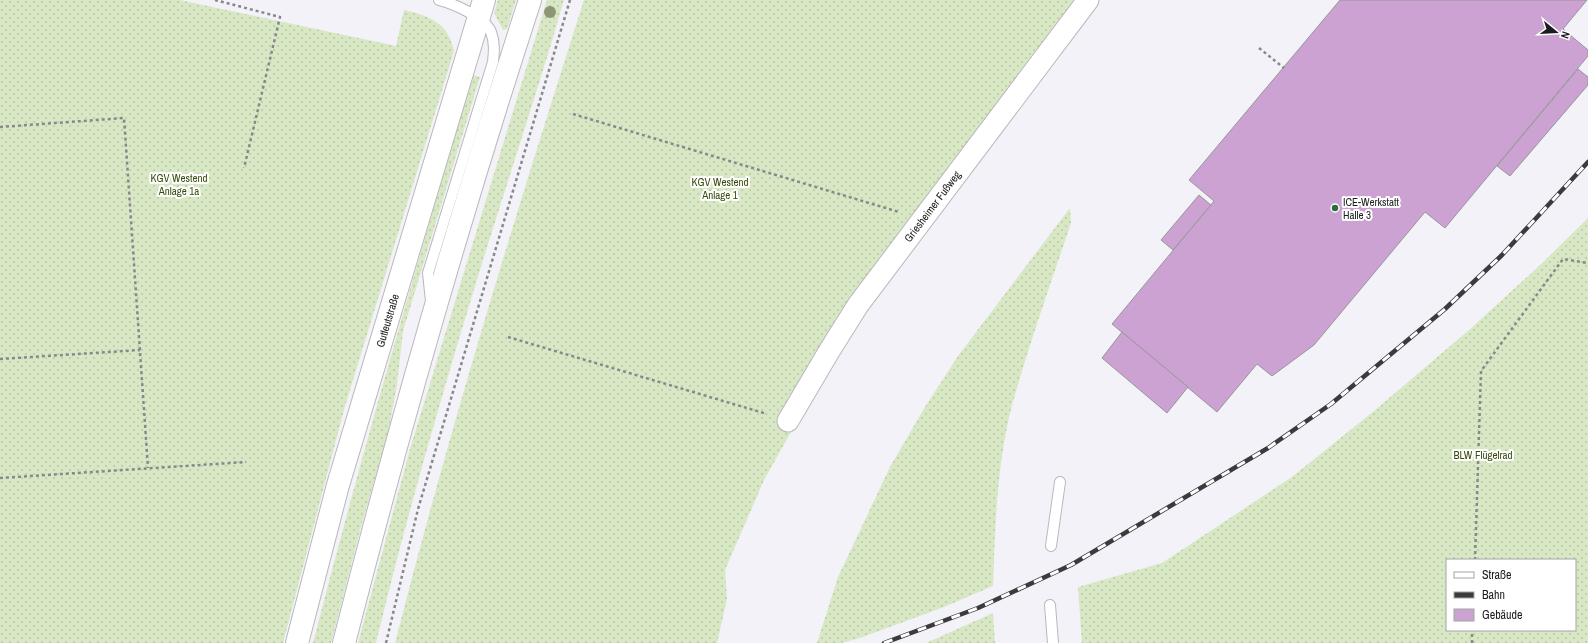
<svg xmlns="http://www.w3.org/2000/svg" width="1588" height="643" font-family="'Archivo Narrow',sans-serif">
<defs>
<pattern id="grass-dots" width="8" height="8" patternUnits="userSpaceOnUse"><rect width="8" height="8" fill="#d9e8c4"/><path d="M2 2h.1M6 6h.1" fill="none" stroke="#bac6a8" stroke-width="1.8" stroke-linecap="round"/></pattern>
</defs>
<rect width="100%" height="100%" fill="#f2f2f8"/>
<g fill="url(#grass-dots)" fill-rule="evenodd">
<path d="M0 0H180L396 46 404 10C429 16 448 22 454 51L345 406 283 643H0Z"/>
<path d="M498 0H516L507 29 503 30 494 13Z"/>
<path d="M547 0H564C539 87 510 173 483 260 444 387 407 514 376 643H358L410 449Z"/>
<path d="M584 0H1096L865 309 805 407 764 480 725 570 727 599 717 643H395C450 427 516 213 584 0Z"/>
<path d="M473 75 480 77 403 331 397 384 388 434 362 523 331 643H313C362 452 417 264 473 75Z"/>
<path d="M1070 208 1071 223C1051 283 1029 344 1012 405 997 464 995 525 993 586L944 607 860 638 842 643H817L838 577 890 467 925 407 958 356Z"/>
<path d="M1588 218V643H1082L1078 587 1162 563 1292 477 1374 411 1469 330 1537 268ZM1447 560H1575V630H1447Z"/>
<path d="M993 613 995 643H926L935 639Z"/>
</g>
<g fill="#cba2d1" stroke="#99969a">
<path d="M1340 0H1587L1563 29 1588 50V56L1445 228 1425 212 1314 345 1272 376 1257 364 1217 412 1112 324 1214 201 1189 180Z"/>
<path d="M1578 69 1588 77V85L1510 176 1497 166Z"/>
<path d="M1199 195 1211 205 1173 250 1161 240Z"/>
<path d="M1122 332 1188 387 1167 413 1102 358Z"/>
</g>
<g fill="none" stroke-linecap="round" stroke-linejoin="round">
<g stroke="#b8b8bd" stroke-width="12">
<g id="service">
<path d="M431 301 428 273 493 62C494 52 495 42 491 32 485 17 454 4 439 0"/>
<path d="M1051 546 1060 482"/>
<path d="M1050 605 1053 643"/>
</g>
</g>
<g stroke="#b8b8bd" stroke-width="23">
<g id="minor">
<path id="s1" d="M788 421 828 353 858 305 1088 0"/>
</g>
</g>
<g stroke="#b8b8bd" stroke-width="24">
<g id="secondary">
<path id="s2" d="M297 643 338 485 484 0"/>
<path d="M344 643C399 427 461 212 530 0"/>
</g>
</g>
<g stroke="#88888c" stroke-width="2.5" stroke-dasharray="3 3" stroke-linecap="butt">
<path d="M215 0 280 17 244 168"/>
<path d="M1259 48 1284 68"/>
<path d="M573 114 899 212"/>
<path d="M0 127 124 118 148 468"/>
<path d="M508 337 767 414"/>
<path d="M0 359 140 350"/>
<path d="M0 478 246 462"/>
<path d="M1475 560 1481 371 1563 259 1588 263"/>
<path d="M386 643 418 509 570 0"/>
<path d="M1472 643V630"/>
</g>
<use href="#service" stroke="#fff" stroke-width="10"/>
<use href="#minor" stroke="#fff" stroke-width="21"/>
<use href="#secondary" stroke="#fff" stroke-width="22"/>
<g stroke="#3b3b3e" stroke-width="4.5">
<path id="rail" d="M884 643 978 608 1071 565 1268 448 1331 404 1445 309 1502 255 1588 162"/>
</g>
<use href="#rail" stroke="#fff" stroke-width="3" stroke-dasharray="9" stroke-linecap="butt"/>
</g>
<circle fill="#8c9676" cx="550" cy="12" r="6"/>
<circle fill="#286e3a" stroke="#fff" stroke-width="1.5" cx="1335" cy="208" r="4"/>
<g text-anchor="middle" stroke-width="4" stroke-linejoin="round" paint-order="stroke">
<g font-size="11" fill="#384b0c" stroke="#fff">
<text x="179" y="182">KGV Westend<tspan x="179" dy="13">Anlage 1a</tspan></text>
<text x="720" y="186">KGV Westend<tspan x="720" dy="13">Anlage 1</tspan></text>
<text x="1483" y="459">BLW Flügelrad</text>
</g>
<g font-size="11" fill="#1c1c1e" stroke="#fff" text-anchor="start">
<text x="1343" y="206">ICE-Werkstatt<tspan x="1343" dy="13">Halle 3</tspan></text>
</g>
<g font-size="11" fill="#1c1c1e" stroke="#fff">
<text dy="4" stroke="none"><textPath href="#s1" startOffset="259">Griesheimer Fußweg</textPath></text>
<text dy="4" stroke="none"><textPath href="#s2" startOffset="335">Gutleutstraße</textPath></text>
</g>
</g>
<rect x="1446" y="559" width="130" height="72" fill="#ffffff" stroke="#a4a4a5"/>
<rect x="1454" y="572" width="20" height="6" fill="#ffffff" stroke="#a4a4a5"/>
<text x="1482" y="579" font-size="12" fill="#1c1c1e">Straße</text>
<rect x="1454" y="592" width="20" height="6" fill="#3b3b3e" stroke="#a4a4a5"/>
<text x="1482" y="599" font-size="12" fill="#1c1c1e">Bahn</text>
<rect x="1454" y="609" width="20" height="12" fill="#cba2d1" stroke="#a4a4a5"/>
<text x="1482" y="619" font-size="12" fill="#1c1c1e">Gebäude</text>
<g transform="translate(1556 32) rotate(108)" stroke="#ffffff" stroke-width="3" paint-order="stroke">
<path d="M0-3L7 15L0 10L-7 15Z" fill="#1c1c1e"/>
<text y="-6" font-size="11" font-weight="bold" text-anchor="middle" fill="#1c1c1e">N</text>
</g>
</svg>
